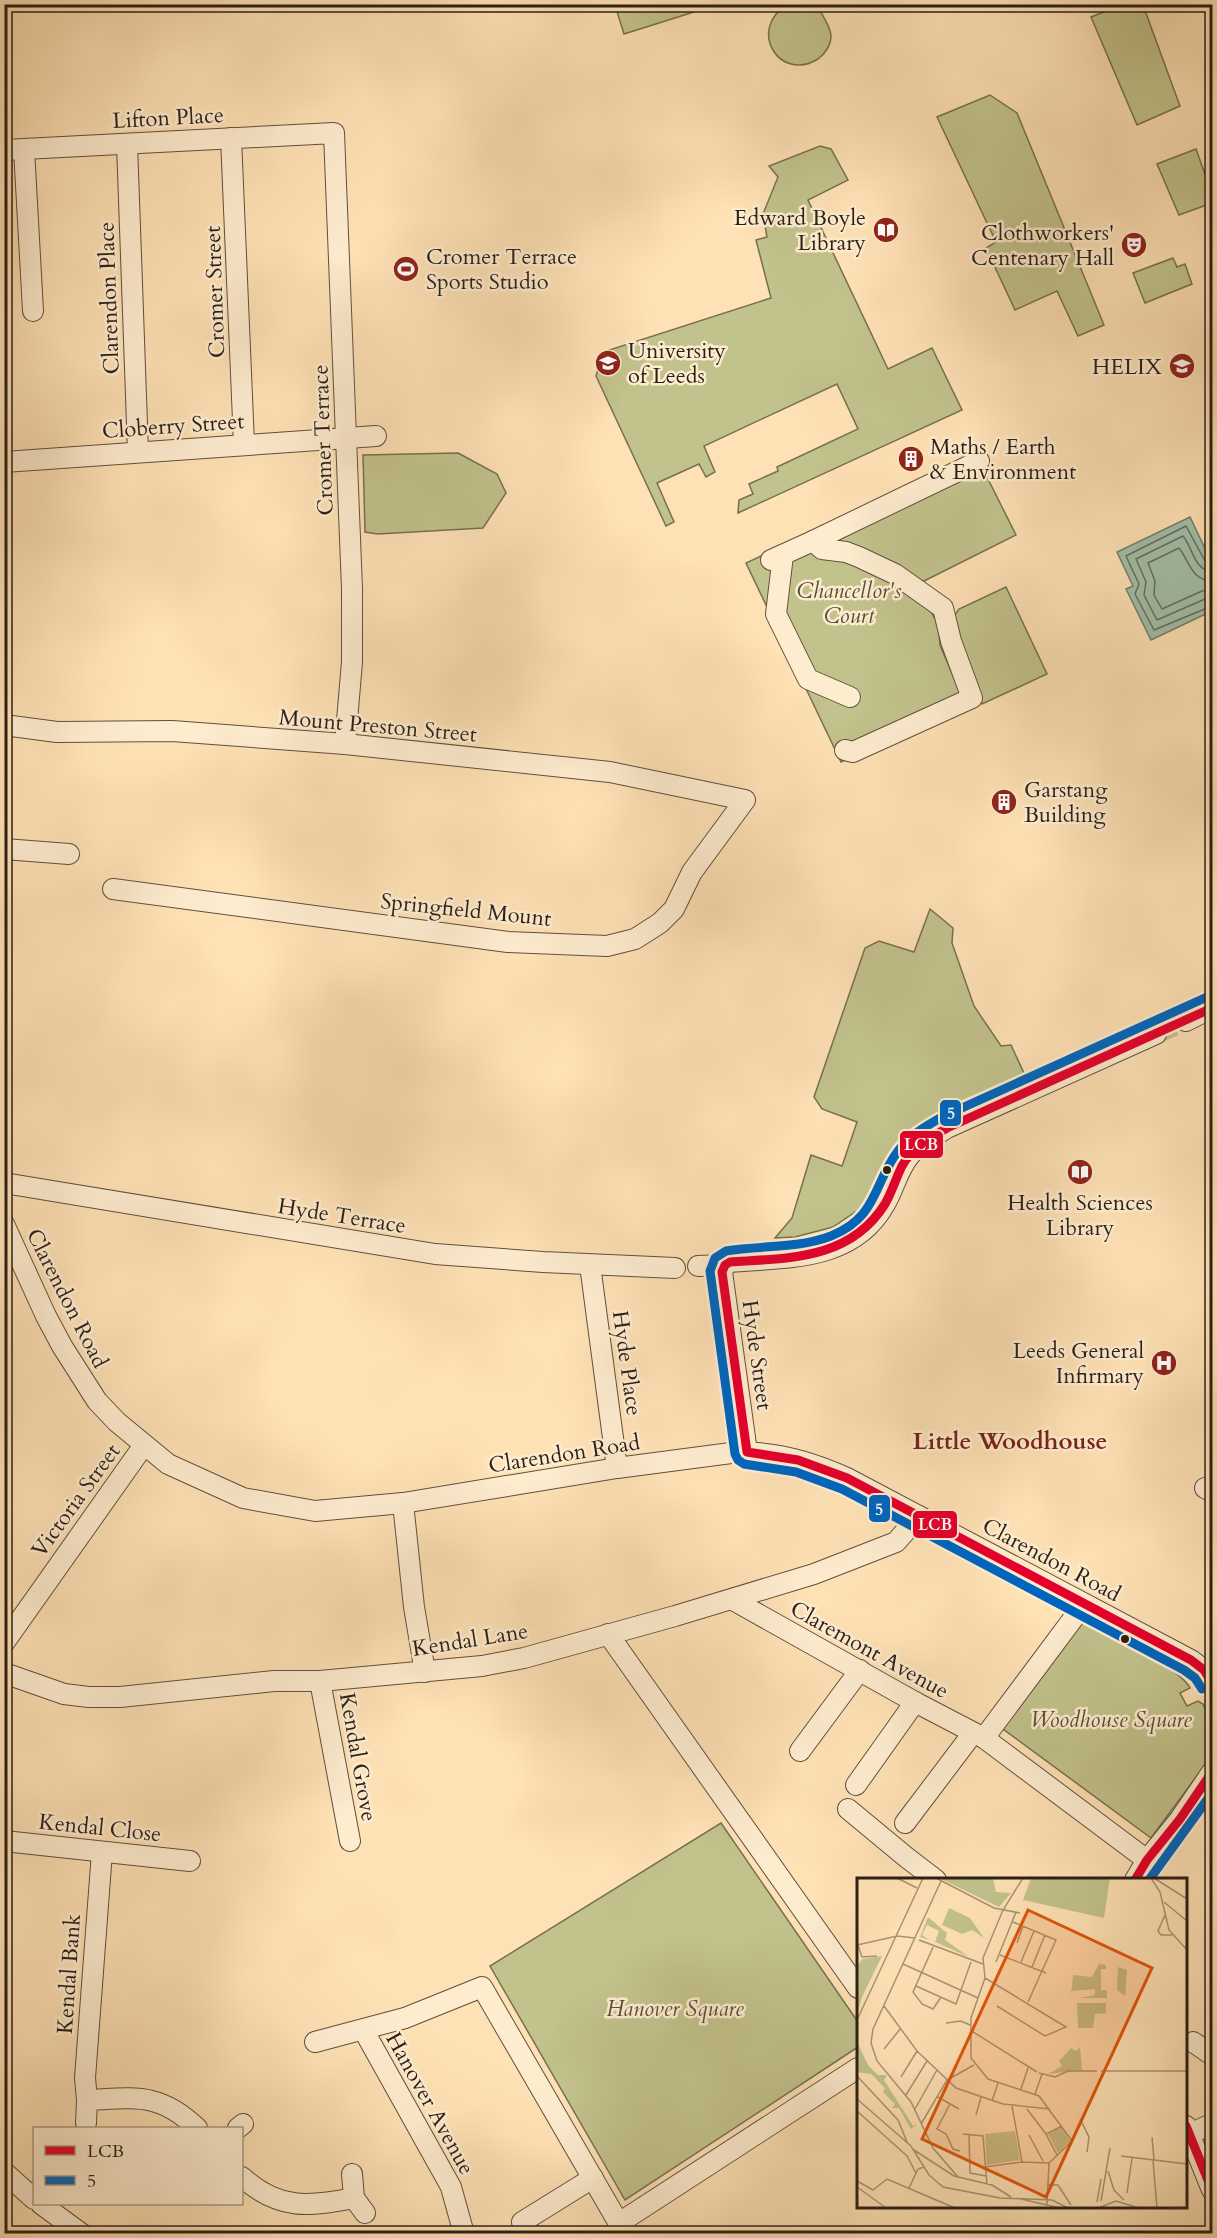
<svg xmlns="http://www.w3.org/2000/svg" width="1217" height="2238" font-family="Cardo,serif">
<rect width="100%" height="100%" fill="#fee1b5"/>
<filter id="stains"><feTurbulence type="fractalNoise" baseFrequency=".00333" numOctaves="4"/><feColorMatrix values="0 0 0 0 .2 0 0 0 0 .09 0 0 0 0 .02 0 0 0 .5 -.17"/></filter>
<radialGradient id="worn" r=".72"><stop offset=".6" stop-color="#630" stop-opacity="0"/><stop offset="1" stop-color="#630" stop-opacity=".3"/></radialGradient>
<g fill="#c2c28c" stroke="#767050" stroke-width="1.5">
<path d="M716 5 624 34 615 5 716 4Z"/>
<path d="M787 5H812L818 7C822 15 831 27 831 36 831 45 825 54 818 59 779 83 747 29 787 5Z"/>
<path d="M1122 5H1143L1180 106 1137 125 1091 17Z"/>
<path d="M990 95 1017 113 1104 325 1078 336 1057 291 1015 310 986 248 996 242 937 117Z"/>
<path d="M820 146 831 149 848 180 808 200 888 369 932 348 962 410 738 513 739 500 753 494 749 484 778 471 777 467 858 429 837 384 704 446 715 472 706 477 699 464 657 483 674 522 666 526 596 376 603 352 771 298 756 240 767 237 763 214 778 177 769 166Z"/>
<path d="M1196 149 1212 194V203L1179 215 1157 164Z"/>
<path d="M1173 258 1177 267 1185 264 1192 284 1145 303 1133 273Z"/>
<path d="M458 453 497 474 506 493 483 528 378 534 365 532 363 455Z"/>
<path d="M976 455 1016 535 922 582 930 610 938 624 940 645 965 704 841 762 746 563Z"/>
<path d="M1006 587 1047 674 982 704 959 648 954 616 959 609Z"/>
<path d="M930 909 953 928 952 943 974 1006 1001 1046 1011 1045 1028 1082 940 1122 896 1148 861 1208 833 1227 795 1237 775 1238 792 1218 811 1155 842 1166 857 1122 822 1109 814 1097 865 948 879 941 914 952Z"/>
<path d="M1083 1622C1105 1633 1181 1668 1190 1688L1180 1693 1187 1706 1198 1701 1203 1704 1208 1716 1211 1733 1205 1765 1151 1838 1003 1729Z"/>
<path d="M721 1823 858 2022V2047L625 2200 490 1966Z"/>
</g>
<path fill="#a1bea8" stroke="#727e6d" stroke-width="1.5" d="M1190 517 1212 563V611L1151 640 1126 589 1133 586 1117 552Z"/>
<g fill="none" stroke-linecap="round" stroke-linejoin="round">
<g stroke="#666e5e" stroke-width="1.5">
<path d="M1212 564 1205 561 1186 526 1126 556 1139 584 1135 594 1154 630 1212 606"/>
<path d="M1212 572C1194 570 1193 548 1183 536L1136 559 1146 582 1144 595 1157 620 1205 599 1212 598"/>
<path d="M1212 581C1191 580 1190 562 1179 548L1148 563 1155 581 1154 595 1162 609 1202 591 1212 589"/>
</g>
<path stroke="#d4ba95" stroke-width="20" stroke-dasharray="20 10" stroke-linecap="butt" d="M1156 1034 1186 1021"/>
<g stroke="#60503d" stroke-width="22">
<g id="minor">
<path d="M231 138 244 444"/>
<path d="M127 144 138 452"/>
<path d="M24 149 33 311"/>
<path d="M4 150 334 133 352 589V662L345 744"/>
<path d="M4 462 376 436"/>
<path d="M813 541 979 461"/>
<path d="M783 555 776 614 808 679 850 697"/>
<path d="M771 560 813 541 822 549 846 552 859 557 895 574 943 608 951 641 972 698 853 752 845 750"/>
<path d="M4 725 57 732 172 731 345 744 610 772 745 800 692 872 674 909 660 923 635 939 607 946 508 942 113 889"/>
<path d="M4 849 69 854"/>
<path d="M1186 1021 1212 1008"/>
<path d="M4 1183 435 1254 543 1262 675 1268"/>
<path d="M4 1224 46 1316 62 1346 97 1401 117 1422 168 1464 243 1498 315 1511 403 1503 617 1468 731 1453C772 1450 810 1461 847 1478L1191 1660 1204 1670 1212 1683"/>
<path d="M590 1265 617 1468"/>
<path d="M725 1265 722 1272 747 1452"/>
<path d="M698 1266 725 1265 730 1262C786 1257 853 1262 885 1204 894 1189 898 1169 910 1155 920 1144 934 1136 947 1128L1156 1034"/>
<path d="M1205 1488 1212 1492"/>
<path d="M403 1503 414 1607 425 1672"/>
<path d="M733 1600 915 1702 984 1738"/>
<path d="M1084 1604 984 1738 1147 1860"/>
<path d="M608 1634 858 1988"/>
<path d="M4 1643 144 1445"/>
<path d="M4 1673 64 1694 89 1697H120L274 1681H320L482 1666 524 1658 675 1616 814 1574 896 1542 919 1516"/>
<path d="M320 1681 350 1841"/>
<path d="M800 1751 860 1670"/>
<path d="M856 1785 915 1702"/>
<path d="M848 1809 906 1857 936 1880"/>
<path d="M905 1823 973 1733"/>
<path d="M4 1841 190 1861"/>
<path d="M102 1852 85 2078 87 2100C136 2098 159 2092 197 2128"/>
<path d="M1135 1880 1147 1860 1180 1819 1212 1772"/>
<path d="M364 2031 451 2187 464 2234"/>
<path d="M315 2042 405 2018 482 1987 625 2234"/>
<path d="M1193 2042 1212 2055"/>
<path d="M86 2123 87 2100"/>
<path d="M1186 2126 1212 2190"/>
<path d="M238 2128 243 2124"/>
<path d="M1189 2134 1212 2124"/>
<path d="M4 2172 34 2199"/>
<path d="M352 2174 354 2198 365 2213"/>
<path d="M242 2177C278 2210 309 2207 354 2198"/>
<path d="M41 2204 82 2234"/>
<path d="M619 2223 858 2068"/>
<path d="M529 2234 522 2222 593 2178"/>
</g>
</g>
<use href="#minor" stroke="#feeccf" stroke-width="20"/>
<g stroke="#feeccf" stroke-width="14">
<g id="bus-1">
<path d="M1212 1008 947 1128C930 1138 912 1148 902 1166 896 1178 892 1192 885 1204 850 1260 789 1258 730 1262L725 1265 722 1272 747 1452 798 1460 847 1478 1191 1660 1204 1670 1212 1683"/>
<path d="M1135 1880 1147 1860 1180 1819 1212 1772"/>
<path d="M1186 2126 1212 2190"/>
</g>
</g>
<g stroke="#feeccf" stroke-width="14">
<g id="bus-2">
<path d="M1202 1689 1195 1678 1184 1670 842 1489 796 1472 744 1464 738 1460 735 1454 710 1271 715 1258 726 1251C761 1245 797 1249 831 1236 878 1217 873 1184 898 1151 909 1136 926 1126 942 1117L1207 997"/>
<path d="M1149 1880 1212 1793"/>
</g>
</g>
<use href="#bus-1" stroke="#e4002b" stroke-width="9"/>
<use href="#bus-2" stroke="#0065bd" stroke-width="9"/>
</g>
<defs>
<g id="library-disc" transform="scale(1.35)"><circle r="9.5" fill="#8f2418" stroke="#feeccf"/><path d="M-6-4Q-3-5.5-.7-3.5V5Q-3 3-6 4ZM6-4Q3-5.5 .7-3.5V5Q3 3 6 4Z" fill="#fff"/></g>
<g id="theatre-disc" transform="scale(1.35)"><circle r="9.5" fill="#8f2418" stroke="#feeccf"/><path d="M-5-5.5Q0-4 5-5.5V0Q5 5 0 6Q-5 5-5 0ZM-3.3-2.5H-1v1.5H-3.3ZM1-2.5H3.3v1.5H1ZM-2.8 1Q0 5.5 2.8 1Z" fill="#fff"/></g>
<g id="stadium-disc" transform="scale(1.35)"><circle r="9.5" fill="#8f2418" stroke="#feeccf"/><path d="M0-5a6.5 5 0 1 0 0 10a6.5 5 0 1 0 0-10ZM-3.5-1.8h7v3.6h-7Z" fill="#fff"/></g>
<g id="university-disc" transform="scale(1.35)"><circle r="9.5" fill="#8f2418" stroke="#feeccf"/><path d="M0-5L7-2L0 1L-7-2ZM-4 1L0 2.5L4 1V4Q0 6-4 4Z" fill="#fff"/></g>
<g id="building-disc" transform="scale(1.35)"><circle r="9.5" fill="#8f2418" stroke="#feeccf"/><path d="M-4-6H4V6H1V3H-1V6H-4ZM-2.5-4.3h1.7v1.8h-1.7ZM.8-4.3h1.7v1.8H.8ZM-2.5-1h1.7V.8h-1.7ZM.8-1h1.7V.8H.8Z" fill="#fff"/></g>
<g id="hospital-disc" transform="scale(1.35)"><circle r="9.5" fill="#8f2418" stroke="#feeccf"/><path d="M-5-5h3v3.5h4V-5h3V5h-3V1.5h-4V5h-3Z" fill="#fff"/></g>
</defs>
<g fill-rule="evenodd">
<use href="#library-disc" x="886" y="230"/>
<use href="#theatre-disc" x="1134" y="245"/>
<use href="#stadium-disc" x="406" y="269"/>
<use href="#university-disc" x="608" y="363"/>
<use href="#university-disc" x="1182" y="366"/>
<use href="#building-disc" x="911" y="459"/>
<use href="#building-disc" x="1004" y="802"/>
<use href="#library-disc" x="1080" y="1172"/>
<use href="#hospital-disc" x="1164" y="1363"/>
</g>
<g fill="#2b1f15" stroke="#feeccf" stroke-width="2">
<circle cx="887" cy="1170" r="5"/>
<circle cx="1125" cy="1639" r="5"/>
</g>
<g text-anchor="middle" stroke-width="5" stroke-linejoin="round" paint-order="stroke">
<g font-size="22" fill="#2b1f15" stroke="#feeccf">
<text transform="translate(168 117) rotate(-3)" y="8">Lifton Place</text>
<text transform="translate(214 292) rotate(-92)" y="8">Cromer Street</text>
<text transform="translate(108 298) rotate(-92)" y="8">Clarendon Place</text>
<text transform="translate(173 425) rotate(-4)" y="8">Cloberry Street</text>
<text transform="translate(322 440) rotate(-92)" y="8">Cromer Terrace</text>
<text transform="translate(378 725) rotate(5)" y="8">Mount Preston Street</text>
<text transform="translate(466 909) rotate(6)" y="8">Springfield Mount</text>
<text transform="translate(342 1215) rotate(9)" y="8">Hyde Terrace</text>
<text transform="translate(68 1298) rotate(63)" y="8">Clarendon Road</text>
<text transform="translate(758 1355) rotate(82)" y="8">Hyde Street</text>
<text transform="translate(628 1363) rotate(82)" y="8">Hyde Place</text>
<text transform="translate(564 1453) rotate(-9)" y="8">Clarendon Road</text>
<text transform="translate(75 1500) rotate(-54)" y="8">Victoria Street</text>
<text transform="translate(1052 1559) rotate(28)" y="8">Clarendon Road</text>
<text transform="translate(470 1639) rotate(-9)" y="8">Kendal Lane</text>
<text transform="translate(870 1649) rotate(29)" y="8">Claremont Avenue</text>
<text transform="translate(359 1757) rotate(80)" y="8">Kendal Grove</text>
<text transform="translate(100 1827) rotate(6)" y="8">Kendal Close</text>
<text transform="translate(68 1974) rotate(-86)" y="8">Kendal Bank</text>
<text transform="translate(431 2103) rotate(61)" y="8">Hanover Avenue</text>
</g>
<g font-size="22" fill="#2b1f15" stroke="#feeccf" text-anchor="end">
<text x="866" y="225">Edward Boyle<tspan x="866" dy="25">Library</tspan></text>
<text x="1114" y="240">Clothworkers'<tspan x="1114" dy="25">Centenary Hall</tspan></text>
<text x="426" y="264" text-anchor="start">Cromer Terrace<tspan x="426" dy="25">Sports Studio</tspan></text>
<text x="628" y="358" text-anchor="start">University<tspan x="628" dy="25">of Leeds</tspan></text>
<text x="1162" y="374">HELIX</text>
<text x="930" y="454" text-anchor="start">Maths / Earth<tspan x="930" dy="25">&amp; Environment</tspan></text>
<text x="1024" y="797" text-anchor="start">Garstang<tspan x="1024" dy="25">Building</tspan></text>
<text x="1080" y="1210" text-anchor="middle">Health Sciences<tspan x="1080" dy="25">Library</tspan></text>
<text x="1144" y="1358">Leeds General<tspan x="1144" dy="25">Infirmary</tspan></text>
</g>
<g font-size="22" font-style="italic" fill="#585039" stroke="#feeccf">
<text x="849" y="598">Chancellor's<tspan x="849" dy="25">Court</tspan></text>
<text x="1111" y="1727">Woodhouse Square</text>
<text x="675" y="2016">Hanover Square</text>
</g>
<g font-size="24" font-weight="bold" fill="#7a1f14" stroke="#feeccf">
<text x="1010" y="1449">Little Woodhouse</text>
</g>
</g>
<g transform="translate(857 1878)">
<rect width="330" height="330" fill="#fee1b5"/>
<path d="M82 0H136L139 14 154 15 142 29ZM174 0H253L247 40 166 22ZM92 30 113 40 127 60 115 52 105 56 85 47ZM71 39 90 55 88 62 112 79 78 64 82 53 70 47 65 57 72 62 63 59ZM25 78 5 119 0 137V87L6 81ZM242 86 249 87V91H244V112H250V120H222L238 117V111L215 113 214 118 216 97 235 99ZM261 89 270 92 268 118 260 112ZM220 125H249V135L238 136 236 150H221ZM0 164 11 187 21 197H30L27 202 56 248 61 246 54 251 42 230H35L38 226 26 214 28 210 14 196 0 194ZM223 169 225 192 191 196 205 188 202 183 214 170 219 173ZM204 249 213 263 201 275 191 256ZM158 253 163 282 130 287 128 256Z" fill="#c2c28c"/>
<path fill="none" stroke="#aa9375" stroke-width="1.5" d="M40 0 60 10M79 0 137 30 163 35M166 0 146 32 126 80 128 100 114 140V180L131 201 182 218 215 263M294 0 303 14 312 52 330 72M297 0 330 21M84 3 16 151 14 165 20 183 54 224 76 270 101 299M307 24 330 43M308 37 301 53 304 57H315M156 44 199 62 171 124M62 62 126 86M160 65 166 48M0 67 40 58 58 60M1 67 5 79 20 78M77 67 56 114 65 126 76 131 84 119M143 77 189 95M139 84 159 34M164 84 177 53M46 86 121 120M175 89 188 57M128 100 209 149 188 158 140 128M59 108 99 126 114 84M27 128 60 173 99 210 146 226 193 231M0 142 66 0M89 145 104 143 113 147M113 152 180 194M27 171 44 150M244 193H330M182 195 198 199 211 193H240M0 198 41 242 50 264M44 199 60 173M164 211 171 190M178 216 185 196M49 217 70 183M81 219 102 231M0 221 54 268 72 297 86 309 143 320 195 322 211 330M135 223 141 205M93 226 80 251 89 256 96 271 103 273M155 228 165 284M58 231 80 192M170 231 189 256M0 233 50 278 59 295M119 237 124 219M223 241 232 259 230 274M64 246 90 202 117 187M106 256 126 258 130 306M112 257 113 295 129 298M172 257 186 283M295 259 297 282M57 272 97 298 135 307 154 319M200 277 189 256 205 248M264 278 330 286M296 282 300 330M128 289 165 284 192 285M251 293 257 312 267 322M0 303 16 312 30 301 98 330M191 307H201L214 327M0 309 29 330M52 310 61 291 67 289M270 315 275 280M164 321 203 330M244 323 253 270M240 324 244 301M190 326 192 285 215 263M241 330 259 323 282 330"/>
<path fill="#df560c" fill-opacity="0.15" stroke="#df560c" stroke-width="3" d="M171 32 295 90 189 319 65 261Z"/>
<rect width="330" height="330" fill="none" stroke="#2b1f15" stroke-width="3"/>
</g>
<g stroke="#feeccf" stroke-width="2">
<rect x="939" y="1099" width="23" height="28" rx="6" fill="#0065bd"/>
<rect x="899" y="1130" width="45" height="29" rx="6" fill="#e4002b"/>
<rect x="868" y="1494" width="23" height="29" rx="6" fill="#0065bd"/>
<rect x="912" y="1510" width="46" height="29" rx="6" fill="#e4002b"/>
</g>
<g font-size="16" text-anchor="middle" font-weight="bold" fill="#fff">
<text x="951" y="1119">5</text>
<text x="921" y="1150">LCB</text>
<text x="879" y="1515">5</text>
<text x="935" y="1530">LCB</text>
</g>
<rect width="1217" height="2238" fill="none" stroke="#fee1b5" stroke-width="24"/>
<rect x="6" y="6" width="1205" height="2226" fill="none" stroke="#2b1f15" stroke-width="3"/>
<rect x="12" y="12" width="1193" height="2214" fill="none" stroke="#2b1f15" stroke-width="1.5"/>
<rect x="33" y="2127" width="210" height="78" fill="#feeccf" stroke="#aa9a85" stroke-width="1.5"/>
<rect x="45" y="2146" width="30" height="9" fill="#e4002b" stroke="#aa9a85" stroke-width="1.5"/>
<text x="87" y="2157" font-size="18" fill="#2b1f15">LCB</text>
<rect x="45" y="2176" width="30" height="9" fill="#0065bd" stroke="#aa9a85" stroke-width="1.5"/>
<text x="87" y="2187" font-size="18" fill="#2b1f15">5</text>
<rect width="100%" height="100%" filter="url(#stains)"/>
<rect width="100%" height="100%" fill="url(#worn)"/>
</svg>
